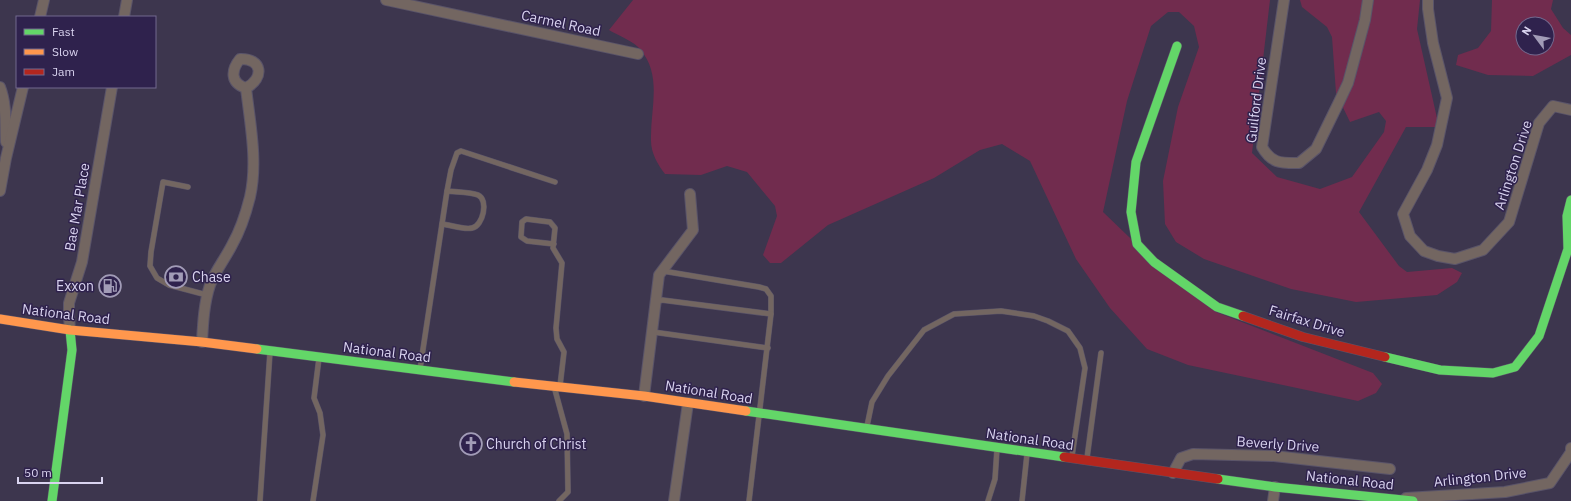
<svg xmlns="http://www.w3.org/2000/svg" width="1571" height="501" font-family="'IBM Plex Sans',sans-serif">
<rect width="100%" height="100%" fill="#3d364e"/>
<g fill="#712c4e" fill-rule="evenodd">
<path d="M633 0H1270L1252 153 1277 177 1320 189 1352 177 1384 132 1386 121 1379 112 1350 122 1336 93 1332 37 1327 27 1302 7 1300 0H1420L1417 29 1439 127H1406L1359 212 1399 266 1407 272 1452 268 1462 273 1457 282 1437 295 1356 302 1291 289 1204 259 1176 242 1165 224 1163 181 1178 107 1199 47 1194 26 1179 12H1168L1151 26 1127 101 1103 212 1178 284 1216 312 1373 373 1382 384 1376 393 1358 401 1188 365 1147 349 1110 308 1076 259 1030 161 1002 144 980 150 934 178 828 225 781 263H770L763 255 777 216 775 206 747 172 727 166 701 175 665 174C658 165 651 153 651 141 650 109 663 76 640 49 635 42 617 35 609 30Z"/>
<path d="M1492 0H1553L1551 9 1563 28 1571 35V55L1533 76 1488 75 1456 65 1458 55 1478 48 1491 31ZM1523 24H1547V48H1523Z"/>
</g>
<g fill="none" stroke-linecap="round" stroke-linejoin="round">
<g stroke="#5a5469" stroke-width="6">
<g id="lane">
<path d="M188 187 163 182 151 252 150 266 157 278 169 285 207 295"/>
<path d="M442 224C451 225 464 230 472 228 483 226 489 200 478 195 471 192 455 192 447 191"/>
<path d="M554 244 527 241 521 237 522 222 526 219 550 222 555 228 553 248 562 263 556 328 557 339 564 352 560 386"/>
<path d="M663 271 759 287 766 289 771 296V314L749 501"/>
<path d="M655 302 662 300 771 314"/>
<path d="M653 332 768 348"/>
<path d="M420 369 447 191 451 170 457 153 461 151 555 182"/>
<path d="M555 390 567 434 568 492 559 501"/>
<path d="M867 426 872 402 888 376 924 330 954 314 1001 311 1034 316 1048 321 1068 331 1080 348 1085 368 1072 456"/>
<path d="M1087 458 1101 353"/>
<path d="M260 501 270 352"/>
<path d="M313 501 323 435 320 413 314 398 319 358"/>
<path d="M988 501 995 479 997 449"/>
<path d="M1022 501 1027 454"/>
</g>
</g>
<g stroke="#5a5469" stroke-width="12">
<g id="street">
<path d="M386 0 638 54"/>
<path d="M1284 0 1262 147C1272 164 1281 163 1299 163L1316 149 1339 102 1348 83 1365 20 1368 0"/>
<path d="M1428 0V9L1433 43 1447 98 1437 145 1427 170 1403 214 1410 236 1424 251 1438 256 1455 259 1483 250 1509 222 1539 123 1553 106 1571 110"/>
<path d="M40 17 44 0"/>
<path d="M124 17 127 0"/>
<path d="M0 87C7 105 5 124 6 142"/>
<path d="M0 191 6 158 23 87"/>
<path d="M70 330 69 316V303L82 262 112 87"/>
<path d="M202 342C203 323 204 303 210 285 215 271 225 259 232 245 240 231 246 213 250 197 258 162 250 123 246 88 230 83 231 70 240 59 262 58 265 78 246 88"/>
<path d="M644 396 659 275 693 230 690 194"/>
<path d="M1173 473 1181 458 1193 454 1274 456 1390 469"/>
<path d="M1406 498 1505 492 1550 483 1571 452V448"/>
<path d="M674 501 688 403"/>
<path d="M1273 501 1275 487"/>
</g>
</g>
<g stroke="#5a5469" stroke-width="10">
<g id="fast">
<path d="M1177 46 1136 162 1131 212 1137 244 1154 262 1217 307 1243 316"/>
<path d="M257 349 514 382"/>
<path d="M1385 357 1440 370 1493 373 1515 367 1539 336 1568 249 1567 216 1571 200"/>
<path d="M746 411 1064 457"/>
<path d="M1218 479 1275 487 1413 501"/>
<path d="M52 501 72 350 70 330"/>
</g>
</g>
<g stroke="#5a5469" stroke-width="10">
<g id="slow">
<path d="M0 319 70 330 202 342 257 349"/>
<path d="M514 382 644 396 746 411"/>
</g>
</g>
<g stroke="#5a5469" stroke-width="10">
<g id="jam">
<path d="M1243 316 1303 337 1385 357"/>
<path d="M1064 457 1218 479"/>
</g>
</g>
<use href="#lane" stroke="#736661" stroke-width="5"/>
<use href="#street" stroke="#736661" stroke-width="10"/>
<use href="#fast" stroke="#63d668" stroke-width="9"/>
<use href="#slow" stroke="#ff974d" stroke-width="9"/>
<use href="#jam" stroke="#b3261e" stroke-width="9"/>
</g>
<defs>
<g id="bank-ring" transform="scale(1.15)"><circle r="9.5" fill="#2f224d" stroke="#a29cb7" stroke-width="1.5"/><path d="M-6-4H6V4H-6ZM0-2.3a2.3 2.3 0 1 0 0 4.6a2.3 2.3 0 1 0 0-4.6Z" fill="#a29cb7"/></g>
<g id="fuel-ring" transform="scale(1.15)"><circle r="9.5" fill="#2f224d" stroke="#a29cb7" stroke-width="1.5"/><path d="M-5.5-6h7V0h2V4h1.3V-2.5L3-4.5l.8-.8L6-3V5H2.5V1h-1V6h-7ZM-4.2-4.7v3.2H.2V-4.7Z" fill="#a29cb7"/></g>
<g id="church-ring" transform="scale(1.15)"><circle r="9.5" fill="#2f224d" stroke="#a29cb7" stroke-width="1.5"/><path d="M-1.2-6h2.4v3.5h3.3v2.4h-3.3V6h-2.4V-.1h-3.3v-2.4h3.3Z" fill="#a29cb7"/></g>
</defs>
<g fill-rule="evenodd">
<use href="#bank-ring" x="176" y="277"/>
<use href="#fuel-ring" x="110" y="286"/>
<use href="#church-ring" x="471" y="444"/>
</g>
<g text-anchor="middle" stroke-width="3" stroke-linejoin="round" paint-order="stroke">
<g font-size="14" fill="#d9d3ef" stroke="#2f224d">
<text transform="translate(561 23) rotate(12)" y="5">Carmel Road</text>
<text transform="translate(1256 100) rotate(-83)" y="5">Guilford Drive</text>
<text transform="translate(1513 165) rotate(-72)" y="5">Arlington Drive</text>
<text transform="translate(77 207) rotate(-80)" y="5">Bae Mar Place</text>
<text transform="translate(66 314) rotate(7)" y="5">National Road</text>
<text transform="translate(1307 321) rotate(17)" y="5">Fairfax Drive</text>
<text transform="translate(387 352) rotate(7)" y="5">National Road</text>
<text transform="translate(709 392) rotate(9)" y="5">National Road</text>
<text transform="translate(1030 439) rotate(8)" y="5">National Road</text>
<text transform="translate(1278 444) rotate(4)" y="5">Beverly Drive</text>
<text transform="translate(1480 477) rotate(-6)" y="5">Arlington Drive</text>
<text transform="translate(1350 480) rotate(6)" y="5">National Road</text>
</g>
<g font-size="14" fill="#d9d3ef" stroke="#2f224d" text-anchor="start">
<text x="192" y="282">Chase</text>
<text x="94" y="291" text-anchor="end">Exxon</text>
<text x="486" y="449">Church of Christ</text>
</g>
</g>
<rect x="16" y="16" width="140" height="72" fill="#2f224d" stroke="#73698e"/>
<rect x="24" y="29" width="20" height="6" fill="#63d668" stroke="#73698e"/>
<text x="52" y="36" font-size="12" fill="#d9d3ef">Fast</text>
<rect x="24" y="49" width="20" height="6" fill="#ff974d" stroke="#73698e"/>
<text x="52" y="56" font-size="12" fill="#d9d3ef">Slow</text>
<rect x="24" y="69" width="20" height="6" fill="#b3261e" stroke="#73698e"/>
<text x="52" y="76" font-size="12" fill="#d9d3ef">Jam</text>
<g transform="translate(1535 36) rotate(302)"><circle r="19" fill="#2f224d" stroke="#73698e"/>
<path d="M0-3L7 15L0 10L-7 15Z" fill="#a29cb7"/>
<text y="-6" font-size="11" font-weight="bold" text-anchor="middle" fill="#d9d3ef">N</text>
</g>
<path d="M18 477v6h84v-6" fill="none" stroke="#d9d3ef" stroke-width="2"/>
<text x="24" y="477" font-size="12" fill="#d9d3ef" stroke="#2f224d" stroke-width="3" paint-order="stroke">50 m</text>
</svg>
